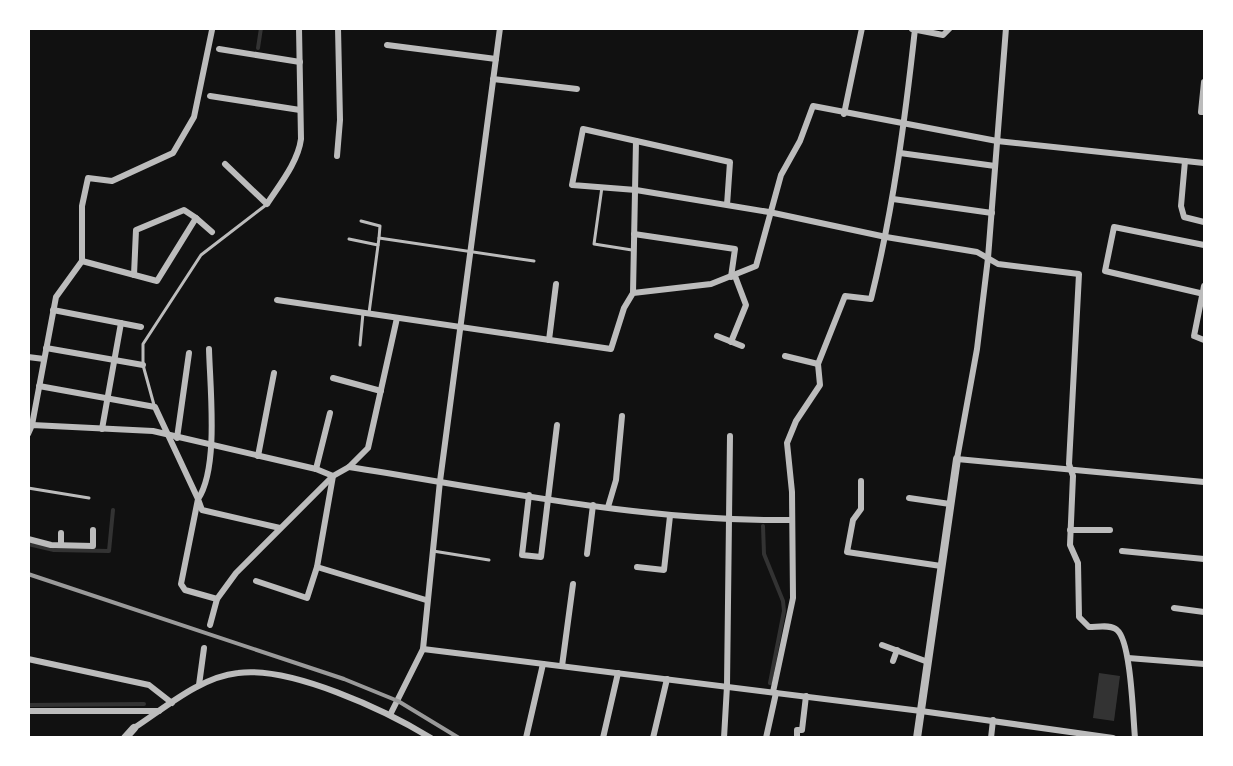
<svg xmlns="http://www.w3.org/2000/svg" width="1233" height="766" font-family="Figtree,sans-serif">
<rect width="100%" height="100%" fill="#111"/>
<path fill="#333" d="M1099 673 1120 676 1114 721 1093 718Z"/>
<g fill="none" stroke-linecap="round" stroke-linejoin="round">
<g stroke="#333" stroke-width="4">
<path d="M258 48 261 28"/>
<path d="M763 526 764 554 783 601 784 611 770 683"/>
<path d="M28 544 54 550 109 551 113 510"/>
<path d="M28 705 144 704"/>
</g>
<g stroke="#bcbcbc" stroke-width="3">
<path d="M602 187 594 244 632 250"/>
<path d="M361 221 380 226 379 238"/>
<path d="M349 239 378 245"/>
<path d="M369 313 379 238 534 261"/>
<path d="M360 345 363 313"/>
<path d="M154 405 143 365V344L201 255 266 205"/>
<path d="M28 488 89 498"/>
<path d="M433 551 489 560"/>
</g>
<g stroke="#bcbcbc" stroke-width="6">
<path d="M1006 28 988 258 977 349 957 459 1204 482"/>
<path d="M912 29 943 35 950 28"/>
<path d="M387 45 496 59"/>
<path d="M219 49 300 62"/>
<path d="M493 79 577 89"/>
<path d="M1204 82 1201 112H1204"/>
<path d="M210 96 300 110"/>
<path d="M844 114 862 28"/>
<path d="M900 153 995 166"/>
<path d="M337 156 340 120 338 28"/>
<path d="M1185 161 1181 206 1184 217 1204 222"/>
<path d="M225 164 267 204C280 184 298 162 301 139L299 28"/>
<path d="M893 199 992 213"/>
<path d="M727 205 730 162 583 129 572 185 636 190 769 212 886 237 977 252 998 264 1079 274 1069 464 1073 476 1070 545 1078 563 1079 617 1089 627C1098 627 1111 624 1117 630 1131 641 1133 717 1135 738"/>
<path d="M634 234 735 249 731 277"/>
<path d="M1204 245 1114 227 1105 271 1204 294"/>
<path d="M82 261 157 281 196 218 212 232"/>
<path d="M134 275 136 230 184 210 196 218"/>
<path d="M1204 286 1194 336 1204 340"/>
<path d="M633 293 636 141"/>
<path d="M277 300 611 349 624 308 633 293 711 284 756 266 781 175 800 141 813 106 997 141 1204 163"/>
<path d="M53 310 141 327"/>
<path d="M717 336 742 346"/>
<path d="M549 340 556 284"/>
<path d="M731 342 746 305 735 276"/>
<path d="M46 348 143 365"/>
<path d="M209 349C210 388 219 468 198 499L202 510 280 528"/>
<path d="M785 356 818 364"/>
<path d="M28 357 44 359"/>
<path d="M333 378 381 391"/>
<path d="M39 386 155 407 198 499 181 584 185 590 217 599"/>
<path d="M32 425 56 297 82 261V206L88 178 112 181 173 153 194 117 212 30"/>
<path d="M102 429 121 323"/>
<path d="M28 434 32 425 153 431 316 469 333 476 317 567 307 598 256 581"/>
<path d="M177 438 189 353"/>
<path d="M258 456 274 373"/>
<path d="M349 467C496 490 644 522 792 520"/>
<path d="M316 469 330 413"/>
<path d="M861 481V509L853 520 847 552 941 566"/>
<path d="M529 495 522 555 541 557 557 425"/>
<path d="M909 498 950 504"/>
<path d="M608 507 616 480 622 416"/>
<path d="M1070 530H1110"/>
<path d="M61 533V545"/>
<path d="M28 539 51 545 93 546V530"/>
<path d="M1122 551 1204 559"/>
<path d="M587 554 593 505"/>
<path d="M317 567 426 600"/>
<path d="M637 567 664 570 670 516"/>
<path d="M1174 608 1204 612"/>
<path d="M210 625 217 599 236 573 333 476 349 467 368 448 397 318"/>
<path d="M882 645 928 662"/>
<path d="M423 649 921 711 1113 738"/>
<path d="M1128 658 1204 664"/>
<path d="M28 659 149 685 172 703"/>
<path d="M893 661 897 650"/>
<path d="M562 666 573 584"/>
<path d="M199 685 204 648"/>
<path d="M773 692 793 598 792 492 787 443 796 421 820 385 818 364 845 296 871 299C893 210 905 120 915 29"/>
<path d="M28 711H159"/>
<path d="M390 715 423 649 440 481 500 28"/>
<path d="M134 728C165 708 200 677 238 673 291 666 385 710 431 738"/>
<path d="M526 738 543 664"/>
<path d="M603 738 618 673"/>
<path d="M653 738 667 679"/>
<path d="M724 738 727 686 730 436"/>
<path d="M766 738 776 693"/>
<path d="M797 738V730H802L806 696"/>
<path d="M991 738 993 720"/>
</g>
<g stroke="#bcbcbc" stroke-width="8">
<path d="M125 738 134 728"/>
<path d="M917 738 957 459"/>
</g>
<path stroke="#9a9a9a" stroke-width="4" d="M28 574 344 679 398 701 459 738"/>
</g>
<rect width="1233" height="766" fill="none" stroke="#ffffff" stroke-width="60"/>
</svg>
